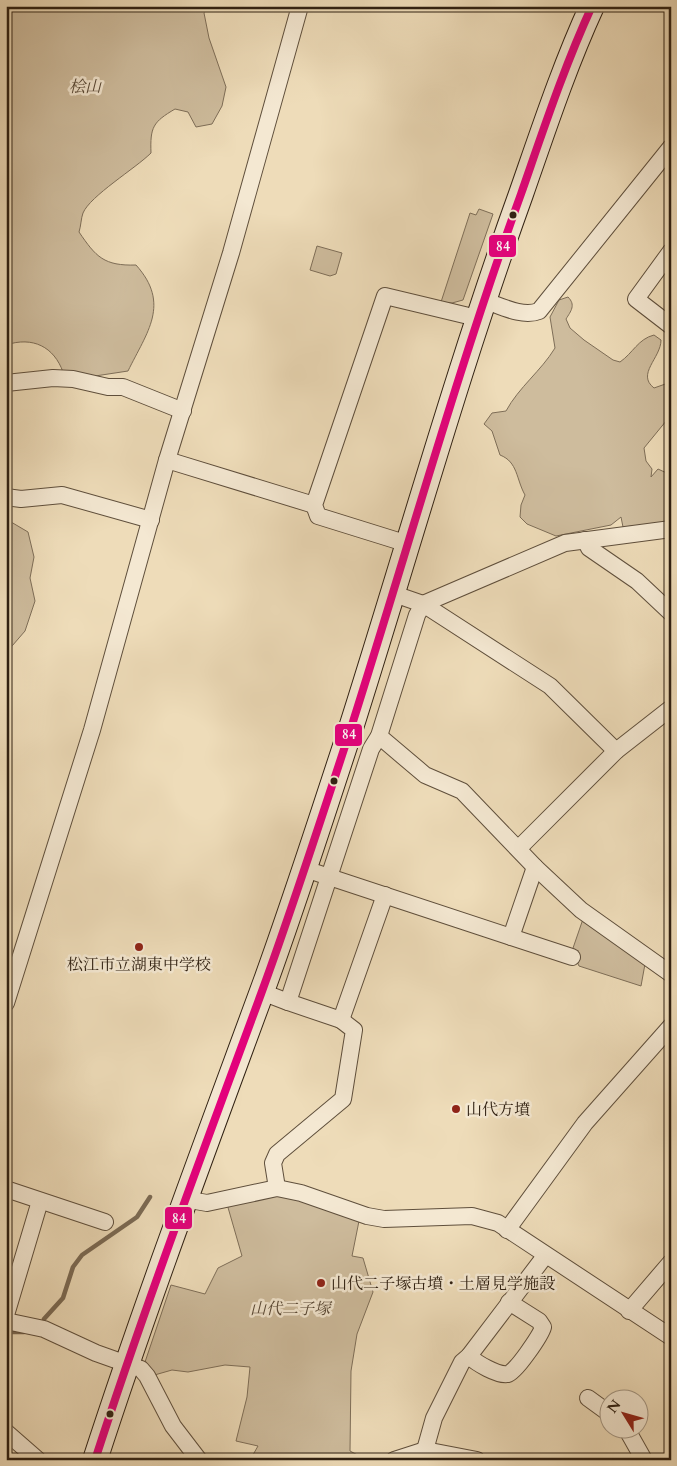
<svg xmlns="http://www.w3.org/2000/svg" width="677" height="1466" font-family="Cardo,'Noto Serif JP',serif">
<rect width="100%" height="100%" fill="#eedcb9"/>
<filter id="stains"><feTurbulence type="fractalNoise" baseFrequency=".004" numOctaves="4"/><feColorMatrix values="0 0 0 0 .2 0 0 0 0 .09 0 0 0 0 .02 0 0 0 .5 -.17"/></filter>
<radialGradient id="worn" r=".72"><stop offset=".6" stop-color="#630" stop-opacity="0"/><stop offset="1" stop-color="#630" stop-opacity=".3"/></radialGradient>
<g fill="#cebc9d" stroke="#7e6e58">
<path d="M6 6H208L204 13 209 38 226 87 222 106 212 124 196 127 188 112 175 109C153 122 150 127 151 153 136 168 90 196 83 213 81 218 81 226 79 232 96 257 104 266 136 265 171 304 147 332 128 371L82 378 63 372C54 347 33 336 6 345Z"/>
<path d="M479 209 493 214 463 300 452 303 441 302 470 213 476 215Z"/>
<path d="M317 246 342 253 336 274 330 276 310 270Z"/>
<path d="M568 297C576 305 571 311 566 319L570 328 584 340 613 360 620 362C633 353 638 339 654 335L661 340C661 358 636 374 654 388L671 382V415L644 448 646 461 652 469 651 477 658 469 671 475V522L623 527 621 517 611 525 556 536 527 524 520 517 521 505 525 495C516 479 518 462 500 455L492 431 484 424 492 413 506 411C519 387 541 371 555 348L550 317 559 300Z"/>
<path d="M6 519 28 532 34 557 30 578 35 601 25 631 6 653Z"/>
<path d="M583 919 645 964 641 986 579 966 572 951Z"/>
<path d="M280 1192 360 1216 352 1256 363 1258 373 1292 357 1334 351 1371 350 1451 367 1460H250L258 1446 236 1441 247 1397 250 1367 225 1365 188 1372 172 1370 151 1376 143 1368 171 1285 205 1294 218 1268 242 1256 227 1204Z"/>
</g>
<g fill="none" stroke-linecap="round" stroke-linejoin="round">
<g stroke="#7b6a54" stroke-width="4.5">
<path d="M44 1319 63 1298 73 1267 82 1255 137 1217 150 1197"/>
<path d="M6 1332H24"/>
</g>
<g stroke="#5f4f3c" stroke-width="18">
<g id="street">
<path d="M671 251 636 299 671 326"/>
<path d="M483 300C499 305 522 318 539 311L671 147"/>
<path d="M6 383 53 378 73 379 108 387H123L183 411"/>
<path d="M167 460 314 505"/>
<path d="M6 497 21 499 62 495 151 520"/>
<path d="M585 540 589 548 637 581 671 613"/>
<path d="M408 544 318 516 314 505 385 296 477 318"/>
<path d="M394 594 423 604 550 686 616 751"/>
<path d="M379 736 425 775 462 791 535 867 581 910 671 974"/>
<path d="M519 848 616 751 671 708"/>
<path d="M305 869 511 937 535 867"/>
<path d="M511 937 572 957"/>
<path d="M262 992 288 1002 371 749 379 736 417 615 423 604 565 543 671 529"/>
<path d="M288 1002 341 1020 385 895"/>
<path d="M6 1003 92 730 167 460 231 253 300 6"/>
<path d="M277 1188 273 1163 277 1154 343 1099 354 1030 341 1020"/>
<path d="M6 1189 105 1222"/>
<path d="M184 1199 207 1203 277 1188 301 1193 367 1216 384 1219 472 1216 498 1223 671 1337"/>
<path d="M507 1230 585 1123 671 1026"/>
<path d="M629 1311 671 1262"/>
<path d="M6 1315 40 1201"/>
<path d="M6 1321 44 1329 96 1353 141 1369 147 1376 173 1426 199 1460"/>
<path d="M469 1356C476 1363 498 1376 508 1374 515 1373 541 1335 543 1327L539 1321 509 1302"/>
<path d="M588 1398 610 1414"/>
<path d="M626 1428 644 1460"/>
<path d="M6 1432 38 1460"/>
<path d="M425 1450 434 1418 462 1362 469 1356 545 1256"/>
<path d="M394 1460 425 1450 477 1460"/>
</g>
</g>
<g stroke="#2f2012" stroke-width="26">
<path id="secondary" d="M95 1460C146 1303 204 1149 261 994 293 907 321 819 350 731 407 552 457 371 521 194 543 131 564 67 592 6"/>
</g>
<use href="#street" stroke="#f4e8d2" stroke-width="16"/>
<use href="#secondary" stroke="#f4e8d2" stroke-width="24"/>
<g stroke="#f4e8d2" stroke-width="11">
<path id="bus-1" d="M95 1460C146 1303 204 1149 261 994 293 907 321 819 350 731 407 552 457 371 521 194 543 131 564 67 592 6"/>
</g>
<use href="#bus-1" stroke="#e5007d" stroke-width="8"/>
</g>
<g fill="#2f2012" stroke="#f4e8d2" stroke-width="2">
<circle cx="513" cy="215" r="4.5"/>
<circle cx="334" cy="781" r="4.5"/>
<circle cx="110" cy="1414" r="4.5"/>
</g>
<g fill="#8f2418" stroke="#f4e8d2" stroke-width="2">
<circle cx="139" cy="947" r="5"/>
<circle cx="456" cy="1109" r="5"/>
<circle cx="321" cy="1283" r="5"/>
</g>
<g text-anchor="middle" stroke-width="5" stroke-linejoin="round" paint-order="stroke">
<g font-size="16" font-style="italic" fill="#574735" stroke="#f4e8d2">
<text x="85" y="92">桧山</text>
<text x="290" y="1314">山代二子塚</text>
</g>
<g font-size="16" fill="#2f2012" stroke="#f4e8d2" text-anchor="start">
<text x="139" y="970" text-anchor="middle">松江市立湖東中学校</text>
<text x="466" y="1115">山代方墳</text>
<text x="331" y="1289">山代二子塚古墳・土層見学施設</text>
</g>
</g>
<g stroke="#f4e8d2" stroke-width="2">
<rect x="488" y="234" width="29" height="24" rx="5" fill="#e5007d"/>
<rect x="334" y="723" width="29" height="24" rx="5" fill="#e5007d"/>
<rect x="164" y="1206" width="29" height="24" rx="5" fill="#e5007d"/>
</g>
<g font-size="14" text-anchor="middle" font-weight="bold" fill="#fff">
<text x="503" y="251">84</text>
<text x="349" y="739">84</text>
<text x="179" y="1223">84</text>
</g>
<rect width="677" height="1466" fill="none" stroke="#eedcb9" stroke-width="25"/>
<rect x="8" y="8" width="662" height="1451" fill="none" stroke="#2f2012" stroke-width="2.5"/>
<rect x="12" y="12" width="652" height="1441" fill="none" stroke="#2f2012"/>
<g transform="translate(624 1414) rotate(307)"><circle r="24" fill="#f4e8d2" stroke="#a59885"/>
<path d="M0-4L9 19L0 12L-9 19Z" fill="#8f2418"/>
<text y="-8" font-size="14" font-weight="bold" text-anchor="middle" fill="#2f2012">N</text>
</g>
<rect width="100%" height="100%" filter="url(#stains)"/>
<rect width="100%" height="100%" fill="url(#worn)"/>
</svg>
